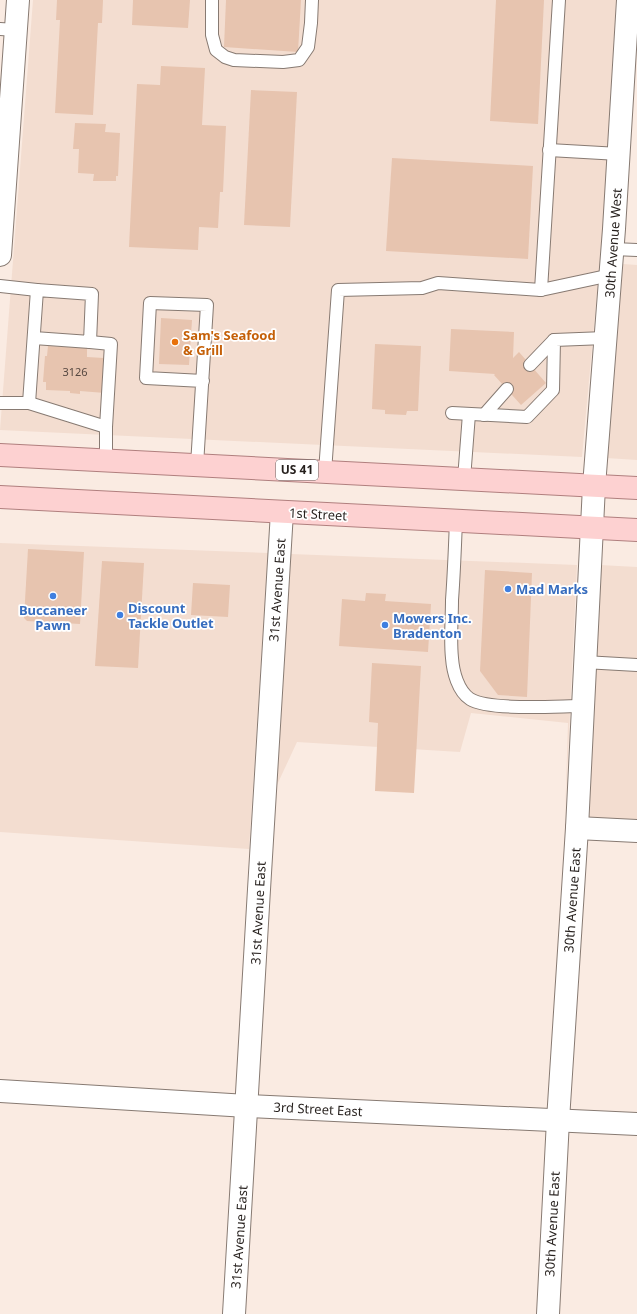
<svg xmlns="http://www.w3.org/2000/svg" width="637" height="1314" font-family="'Noto Sans',sans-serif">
<rect width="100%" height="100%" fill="#faebe2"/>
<g fill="#f3ddd0">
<path d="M33 0H616L603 228 582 457 0 430Z"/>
<path d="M623 264 637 265V460L606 458Z"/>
<path d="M0 543 268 553 249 849 0 832Z"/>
<path d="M291 554 577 565 565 818 568 723 471 713 460 752 297 742 277 785Z"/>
<path d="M600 565 637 567V821L589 819Z"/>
</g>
<g fill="#e7c4af">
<path d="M57 0H103L102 23H98L93 115 55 113 60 20H56Z"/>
<path d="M133 0H190L188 28 132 25Z"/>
<path d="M226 0H301L298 52 224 47Z"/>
<path d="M496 0H544L538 124 490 121Z"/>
<path d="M161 66 205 68 202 125 226 126 223 192H220L218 228 199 227 198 250 129 247 137 84 160 85Z"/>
<path d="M251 90 297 92 290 227 244 225Z"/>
<path d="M75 123 106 124 105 132 120 133 118 176H116V181H93L94 174 78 173 79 149H73Z"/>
<path d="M392 158 533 166 528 259 386 251Z"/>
<path d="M161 318 192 320 189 365 159 364Z"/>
<path d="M451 329 514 332 513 358 519 352 546 383 521 405 494 375 495 374 449 371Z"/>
<path d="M375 344 421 346 418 411H407L406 415 385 414V410L372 409Z"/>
<path d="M48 346 87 348V357L104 358 105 393 80 391V394L70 393V391L46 390V382H43L45 356H47Z"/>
<path d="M28 549 84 552 80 624 27 621 24 618Z"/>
<path d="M102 561 144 563 138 668 95 666Z"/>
<path d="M485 570 532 573 527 697 498 695 480 671Z"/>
<path d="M193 583 230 585 228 617 191 615Z"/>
<path d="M366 593 386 594 385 601 431 604 428 652 339 646 342 599 365 601Z"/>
<path d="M372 663 421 666 414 793 375 791 378 723 369 722Z"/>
</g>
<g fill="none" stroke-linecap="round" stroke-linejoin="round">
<g stroke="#877a72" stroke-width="14">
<g id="lane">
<path d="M212 0V35L216 50 225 57 234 60 283 62 299 60 308 47 311 23 312 0"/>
<path d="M0 29 16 30"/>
<path d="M549 150 619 154"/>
<path d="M613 249 637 250"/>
<path d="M0 286 37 290"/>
<path d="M541 290 559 0"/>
<path d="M90 342 111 344 106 427"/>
<path d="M530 365 554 340"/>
<path d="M0 403H29L106 427V461"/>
<path d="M29 403 37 290 92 294 90 342 34 338"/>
<path d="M452 413 527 417 553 390 554 340 605 338"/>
<path d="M484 415 507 389"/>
<path d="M197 465 207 305 150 303 146 378 203 381"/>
<path d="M325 472 338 290 422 288 438 283 541 290 611 275"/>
<path d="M464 479 469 414"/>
<path d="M456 520C455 547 454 573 452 600 452 619 450 639 452 658 453 672 458 691 470 699 490 711 557 706 582 706"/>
<path d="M584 662 637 665"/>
</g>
</g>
<g stroke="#877a72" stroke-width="24">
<g id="street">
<path d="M0 255 18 0"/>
<path d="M577 828 637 831"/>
<path d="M0 1091 247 1106 637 1124"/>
<path d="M234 1314C251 1047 264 779 282 512"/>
</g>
</g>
<g stroke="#877a72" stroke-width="24">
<path id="secondary" d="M548 1314 558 1120 577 828 594 486 614 229 628 0"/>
</g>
<g stroke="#b07f7e" stroke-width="24">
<g id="primary">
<path d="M0 455 637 488"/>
<path d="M0 497 637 530"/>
</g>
</g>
<use href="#lane" stroke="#fff" stroke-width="12"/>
<use href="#street" stroke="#fff" stroke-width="22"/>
<use href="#secondary" stroke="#fff" stroke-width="22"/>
<use href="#primary" stroke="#fdd1d1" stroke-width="22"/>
</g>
<circle fill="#e8710a" stroke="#fff" stroke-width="1.5" cx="175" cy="342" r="4"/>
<g fill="#3f7fe0" stroke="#fff" stroke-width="1.5">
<circle cx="508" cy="589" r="4"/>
<circle cx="53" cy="596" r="4"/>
<circle cx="120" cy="615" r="4"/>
<circle cx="385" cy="625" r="4"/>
</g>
<g text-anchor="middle" stroke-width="3.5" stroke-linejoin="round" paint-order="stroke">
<g font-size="11" fill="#564841">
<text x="75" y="376">3126</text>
</g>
<rect fill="#fff" stroke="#666260" stroke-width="1" x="276" y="460" width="42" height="20" rx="3"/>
<g font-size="12" font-weight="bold" fill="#251f1c">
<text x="297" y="474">US 41</text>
</g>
<g font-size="13" fill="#251f1c" stroke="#fff">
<text transform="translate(613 243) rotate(-86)" y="5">30th Avenue West</text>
<text transform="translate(318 514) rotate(3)" y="5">1st Street</text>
<text transform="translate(277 590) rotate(-86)" y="5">31st Avenue East</text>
<text transform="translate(572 900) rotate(-86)" y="5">30th Avenue East</text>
<text transform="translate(258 913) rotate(-87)" y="5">31st Avenue East</text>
<text transform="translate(318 1109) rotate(3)" y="5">3rd Street East</text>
<text transform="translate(552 1224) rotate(-87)" y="5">30th Avenue East</text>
<text transform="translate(239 1237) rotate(-86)" y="5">31st Avenue East</text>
</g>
<g font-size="13" font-weight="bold" fill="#c56008" stroke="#fff" text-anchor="start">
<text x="183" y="340">Sam's Seafood<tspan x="183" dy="15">&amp; Grill</tspan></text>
</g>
<g font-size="13" font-weight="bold" fill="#366cbe" stroke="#fff" text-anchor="start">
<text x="516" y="594">Mad Marks</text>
<text x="128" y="613">Discount<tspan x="128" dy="15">Tackle Outlet</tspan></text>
<text x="53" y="615" text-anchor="middle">Buccaneer<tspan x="53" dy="15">Pawn</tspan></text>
<text x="393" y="623">Mowers Inc.<tspan x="393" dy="15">Bradenton</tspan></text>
</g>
</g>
</svg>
